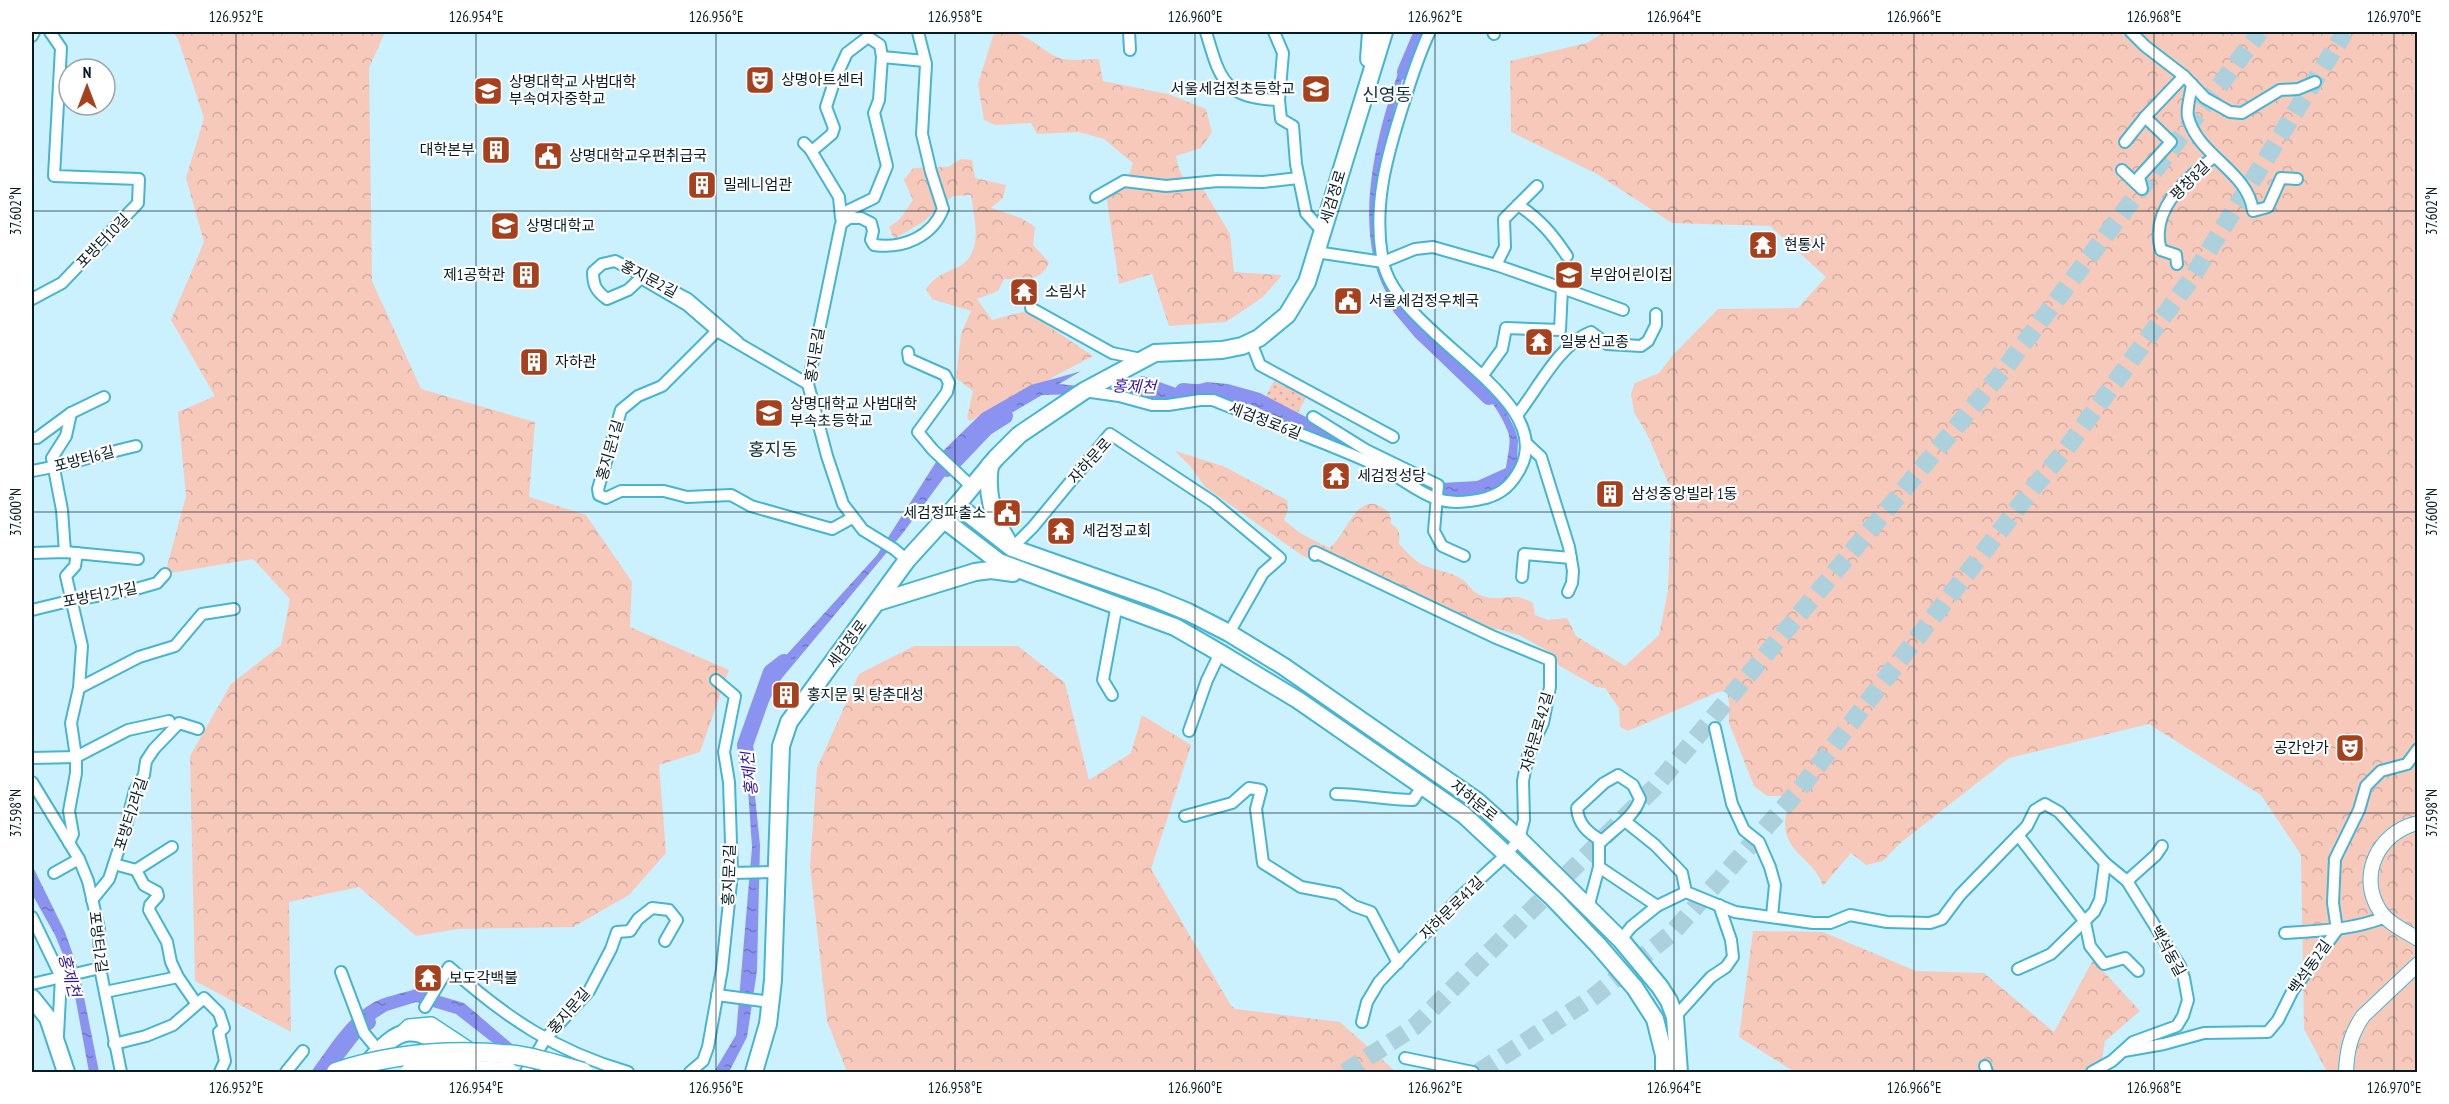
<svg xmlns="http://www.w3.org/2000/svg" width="2449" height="1104" font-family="'PT Sans Narrow','Noto Sans KR',sans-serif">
<defs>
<pattern id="forest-crowns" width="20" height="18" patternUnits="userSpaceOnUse" patternTransform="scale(1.5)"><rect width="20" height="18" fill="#f7c9bb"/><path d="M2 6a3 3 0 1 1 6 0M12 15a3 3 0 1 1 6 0" fill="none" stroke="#d2aca0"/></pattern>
<pattern id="park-dots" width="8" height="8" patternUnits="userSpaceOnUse" patternTransform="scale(1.5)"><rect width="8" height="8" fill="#f7c9bb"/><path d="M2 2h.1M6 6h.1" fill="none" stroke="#d2aca0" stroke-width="1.8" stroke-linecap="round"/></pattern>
<pattern id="water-ripples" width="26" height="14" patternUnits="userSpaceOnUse" patternTransform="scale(1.5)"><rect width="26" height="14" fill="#8a93f0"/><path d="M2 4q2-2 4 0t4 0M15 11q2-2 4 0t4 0" fill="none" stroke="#6f77c2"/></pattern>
</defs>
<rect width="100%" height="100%" fill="#caf1fd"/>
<g fill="url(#forest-crowns)">
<path d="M173 32H385L369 68 372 281 421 389 535 422 529 497 586 515 632 582 630 627 729 670 700 752 659 765 666 853 629 895 573 927 458 929 416 936 359 887 289 902 291 1032 195 981 190 756 231 684 281 645 290 599 253 559 165 574 186 496 178 412 215 396 171 320 204 242 186 178 204 118 178 39Z"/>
<path d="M998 32C1031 32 1032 45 1057 57 1067 62 1087 59 1099 59L1103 81 1168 94 1206 109 1212 132 1201 148 1176 156C1179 173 1183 184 1202 187L1230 234 1234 272 1282 275 1263 297 1226 322 1169 326 1152 274 1119 284 1106 193C1121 188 1129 178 1133 163L1104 139 1079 132 1037 134 1031 123 995 125 984 120 978 84 993 36Z"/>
<path d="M1604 32H2417V1072H2327L2304 1029 2301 855 2261 795 2149 724 2009 758 1899 844 1883 861 1866 865 1851 853 1823 886C1814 855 1774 852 1788 807L1781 796H1767L1754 786 1729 723V703L1727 691 1718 692 1628 731 1620 727 1619 708 1605 688 1597 687 1558 665 1553 654 1519 635 1497 629H1484L1303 556 1205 487 1191 467 1175 451 1223 466 1287 500 1288 510 1284 520 1300 533 1329 548C1346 538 1356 489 1383 508 1390 512 1391 516 1391 524 1400 529 1400 534 1399 544 1406 551 1415 561 1423 565 1436 571 1451 571 1463 580 1469 584 1473 593 1480 595 1502 604 1510 589 1533 603L1535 615 1548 620 1567 618 1576 636 1625 666 1659 635 1668 591 1672 492 1648 436 1634 412 1631 394 1635 383 1659 373 1673 355 1718 309 1798 308 1826 277 1770 226 1672 223 1597 174 1511 132 1510 61 1587 43Z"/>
<path d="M961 159 972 160 975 178 1006 185 1003 198 991 208 1021 218 1035 227 1033 245 1049 262C1042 283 1022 279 1004 279L998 291 977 299 992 320 1026 311 1093 356 970 421 967 418 973 391 956 378 961 334 971 311 932 299 926 289C935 275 946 273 960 266 984 252 974 217 971 195L953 196 923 222 894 239 889 227 900 219 913 200 904 180 913 168 948 167Z"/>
<path d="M914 646H1018L1065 683 1089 780 1131 753 1142 715 1191 745 1151 869 1230 1004 1235 1009 1340 1022 1396 1072H847L827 1021 810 866 817 768 859 674Z"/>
<path d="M1753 931 1823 932 1916 971 1984 973 2054 1032 2093 960 2140 1011 2105 1041 2100 1072H1795L1739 1037Z"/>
</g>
<path fill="url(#park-dots)" d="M1274 381 1306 397 1296 417 1263 401Z"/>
<g fill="url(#water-ripples)">
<path d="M1414 32H1422L1403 76 1382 158 1376 211 1391 280 1408 306 1478 374 1502 404 1515 429 1518 440 1517 464 1508 483 1494 491 1462 497 1437 494 1405 479 1345 444 1332 433 1307 431 1252 405 1212 393 1158 401 1135 393 1042 395 986 428 956 461 903 533 782 678 759 718 750 747 760 845 757 971 747 1037 729 1072H714L736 1035 752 847 745 745 771 672 877 555 943 451 982 413 1031 385 1082 371 1143 376 1179 389 1207 382 1228 384 1260 393 1306 417 1330 421 1367 446 1440 483 1477 481 1506 468C1507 458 1512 441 1508 432 1497 400 1456 359 1431 337 1414 323 1396 312 1386 292 1347 218 1384 104 1414 32Z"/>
<path d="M32 865 65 932 79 972 99 1072H89L71 974 55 935 32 894Z"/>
<path d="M416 989 464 1003 545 1072H530L456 1014 416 1002 387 1011 353 1033 323 1072H311C328 1049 345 1020 371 1004 384 996 401 994 416 989Z"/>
</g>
<path fill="#caf1fd" d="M1086 368 1143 373 1145 374 1118 390 1059 384Z"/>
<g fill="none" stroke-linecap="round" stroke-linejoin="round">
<g stroke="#8a93f0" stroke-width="16">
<path d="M1405 72 1422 32"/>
<path d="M1400 307 1421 332 1489 397"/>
<path d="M1183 391 1235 396 1241 399"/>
<path d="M1295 422 1366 456"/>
<path d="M947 469 986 428 1005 416"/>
<path d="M748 766 745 745 771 672 784 662"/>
<path d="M323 1072 353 1033 368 1022"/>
</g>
<g stroke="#acd1dc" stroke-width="18" stroke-dasharray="18 9" stroke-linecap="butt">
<path d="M1345 1072 1414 1027 1654 788 2002 372 2260 32"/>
<path d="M1479 1072 1592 998 1673 932 1800 789 2034 487 2066 449 2191 279 2345 32"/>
</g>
<g stroke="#45b5d2" stroke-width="14">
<g id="minor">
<path d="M1129 32 1130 50"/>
<path d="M1206 32C1220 79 1223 98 1279 100"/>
<path d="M1274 32 1283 53 1279 100 1281 119 1293 126 1296 164 1306 213 1322 231"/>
<path d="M1493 32 1494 34"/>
<path d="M2131 32 2145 46 2184 76 2205 98 2230 112 2242 113 2280 90 2298 89 2315 82"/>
<path d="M32 36 34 32"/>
<path d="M882 57 925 61"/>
<path d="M2192 84C2191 94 2186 108 2188 117 2198 156 2248 171 2253 211L2268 207 2281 178 2297 179"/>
<path d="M2125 142 2145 117 2184 76"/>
<path d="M804 143 810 149 839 197 841 218"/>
<path d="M812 151 832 134 834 128 826 107 835 79 847 53 868 37 880 45 882 57 879 100 874 113 887 166 874 198 841 214"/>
<path d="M2122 170 2142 189 2139 177 2171 142 2145 117"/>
<path d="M1096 197 1124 181 1166 186 1218 181 1263 182 1298 178"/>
<path d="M1518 205 1537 186"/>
<path d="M1316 252 1383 262 1415 249 1433 247 1496 265 1562 288"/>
<path d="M2177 264 2176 255 2161 250C2149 211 2186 178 2214 157"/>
<path d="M1496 265 1505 247 1504 219 1518 205C1540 219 1553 235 1567 256"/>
<path d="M32 299 62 283 138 203 139 179 54 176 61 48 50 32"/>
<path d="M1031 308 1112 353 1141 359"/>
<path d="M717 331 662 386 638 396 621 410 598 489 599 495 606 498 621 491H664L687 497 731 495 751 506 832 529 852 518"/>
<path d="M738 342 688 299 615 261 602 264 593 272C593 285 596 291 607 299L628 290 641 278 687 305 717 331 808 384"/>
<path d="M1251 342 1260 365 1393 437"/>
<path d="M908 352 909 359 945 375 949 383 947 392 918 432 933 450 972 487"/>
<path d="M1483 375 1502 349 1506 328 1560 330 1562 288 1623 310"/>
<path d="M1084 391 1119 396 1152 405H1168L1200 400H1213C1269 423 1327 442 1382 468 1400 477 1417 492 1437 499 1453 504 1470 502 1486 498 1503 493 1512 484 1520 469 1559 397 1398 336 1383 262 1372 206 1387 155 1404 102 1411 79 1419 55 1429 33"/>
<path d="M1517 415C1538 389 1559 344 1591 332L1607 344 1641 346 1648 341 1656 325V314"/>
<path d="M1313 417 1366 450 1438 485 1434 531 1442 546 1464 556"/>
<path d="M32 438H37L71 413 104 397"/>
<path d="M1527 444 1541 457 1569 547 1573 571 1572 583 1568 592"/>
<path d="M32 471C67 465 101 454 136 446"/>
<path d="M1012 548 1033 527 1110 434 1213 502 1280 558 1263 573 1229 633"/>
<path d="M65 552 62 510 52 458 66 436 71 413"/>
<path d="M32 553 65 552 138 559"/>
<path d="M1315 555V552L1494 637 1550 660V687L1543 723 1528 755 1523 781 1524 820 1519 839 1507 854 1458 899 1379 982 1367 1002 1362 1022"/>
<path d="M907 560 894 549 863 530 843 504 827 456 808 384 841 224 849 218H861L871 223 873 231 871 240 874 245C903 249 932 237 943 209L931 172 922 134 926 64 918 32"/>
<path d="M1522 577 1524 554 1571 558"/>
<path d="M32 610 73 600 136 589 157 583 165 574"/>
<path d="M79 688 139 657 175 646 202 614 234 609"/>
<path d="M1112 695 1103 680 1117 604"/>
<path d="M1715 728 1732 804 1744 830 1759 842 1770 867 1775 885 1772 916"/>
<path d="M1189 731 1207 680 1220 653"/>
<path d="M32 758 76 757 128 730 169 721"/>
<path d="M1618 775 1633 785 1640 799C1634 817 1615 828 1602 841 1588 833 1578 824 1577 808L1604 783Z"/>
<path d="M32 782 79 859 88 881 99 929 100 968 121 1072"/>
<path d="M1336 794C1362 794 1387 800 1413 800L1423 785"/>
<path d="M1185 816 1232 803 1249 788 1261 790 1256 809 1263 863 1301 887 1338 894 1354 906 1371 912 1398 963"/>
<path d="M1625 821 1655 845 1682 873 1686 892 1735 912 1813 923H1830L1850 915 1887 922 1930 923 1942 919 1960 895 2027 826 2035 810 2045 804 2059 812 2105 863 2127 881 2180 966 2184 978 2188 1000 2183 1016 2177 1026 2133 1042 2112 1061 2092 1072"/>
<path d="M2018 835 2085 922 2090 946 2104 964 2125 958 2138 971"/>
<path d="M1599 839V867L1657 906 1686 892"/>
<path d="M69 843 73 834 69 811 76 773V757L71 723 79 688 82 646 66 576 75 566 77 553"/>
<path d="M114 864 136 870 144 885 157 892 158 896 150 905 149 910 167 942 171 962 178 977 196 1003"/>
<path d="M136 870 172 847"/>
<path d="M54 873 79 859"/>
<path d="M732 873 775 872"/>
<path d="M2127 881 2156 855 2162 846"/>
<path d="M92 900 109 879 125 830 135 790 144 775 146 761 154 749 179 723 198 729"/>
<path d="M1588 908 1599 867"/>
<path d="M32 917 61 977 58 1035"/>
<path d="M2285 933C2318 931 2353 930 2385 917"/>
<path d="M1621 940 1631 927 1657 906"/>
<path d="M2018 969 2051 954 2094 912 2100 900 2105 863"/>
<path d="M341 972 364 1033 378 1050"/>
<path d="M32 984 100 968"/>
<path d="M105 992 178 977"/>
<path d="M717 995 771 1002"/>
<path d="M425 1007 449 967C505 1017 555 1051 628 1072"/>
<path d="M1675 1017 1711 977 1726 967 1733 957 1731 940 1719 905"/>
<path d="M114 1044 146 1036 173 1025 204 998 219 1013 224 1028 219 1032 225 1061 220 1072"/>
<path d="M2124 1051 2164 1044 2204 1033 2268 1032 2278 1020 2293 990 2337 930 2333 903 2335 859 2359 810 2366 786 2381 771 2407 764 2418 749"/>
<path d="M1405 1058 1473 1072"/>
<path d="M1985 1066 1987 1072"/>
<path d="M286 1072 303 1051"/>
<path d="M526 1072 545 1039 589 991 611 949 617 932 630 931 638 919 652 908 669 910 677 920 665 941"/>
<path d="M690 1072 703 1061 708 1047 722 969 732 873 729 782 724 752 735 696 716 680"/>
</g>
</g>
<g stroke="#45b5d2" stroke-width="16">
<g id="tertiary">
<path d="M2418 823C2378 832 2357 876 2380 911 2388 923 2405 931 2418 939"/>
<path d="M2346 1072C2347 1051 2350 1035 2363 1016L2418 964"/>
</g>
</g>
<g stroke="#45b5d2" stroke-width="18">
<path id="secondary" d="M404 1032 409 1027 431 1025 475 1054"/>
</g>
<g stroke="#45b5d2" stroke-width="20">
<g id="primary">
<path d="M1369 59 1371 32"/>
<path d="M990 465C986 493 992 516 1007 540"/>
<path d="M957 505 1012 548 1154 598 1188 612 1229 633 1283 666 1477 801 1519 839 1621 940 1660 987 1669 1001 1675 1017 1679 1072"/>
<path d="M943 519 999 562 1175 627 1220 653 1298 700 1464 815 1553 898 1598 945 1635 988 1655 1019 1664 1055V1072"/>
<path d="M878 602 975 572 991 570 1013 573"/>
<path d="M32 998 48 1018 66 1072"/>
<path d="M363 1069C401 1023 412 1022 459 1057"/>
<path d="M754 1072 768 1024 773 980 781 746 789 722 907 560 957 505 996 458 1019 435 1084 391 1155 353 1222 350 1242 346 1259 338 1287 315 1307 282 1384 32"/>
</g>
</g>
<use href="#minor" stroke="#fff" stroke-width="10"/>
<use href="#tertiary" stroke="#fff" stroke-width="14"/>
<use href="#secondary" stroke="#fff" stroke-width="15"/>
<use href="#primary" stroke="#fff" stroke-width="16"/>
<g stroke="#45b5d2" stroke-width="21" stroke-linecap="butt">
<g id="trunk-bridge">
<path d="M336 1072C393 1053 455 1049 515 1055 538 1058 561 1066 583 1072"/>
<path d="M410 1072 444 1068 509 1072"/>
</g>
</g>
<use href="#trunk-bridge" stroke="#fff" stroke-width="18"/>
</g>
<path fill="none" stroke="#051c23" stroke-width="1.5" stroke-opacity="0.45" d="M236 32V1072M476 32V1072M716 32V1072M955 32V1072M1195 32V1072M1435 32V1072M1674 32V1072M1914 32V1072M2154 32V1072M2394 32V1072M32 211H2418M32 512H2418M32 813H2418"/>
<defs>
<g id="theatre-square" transform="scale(1.5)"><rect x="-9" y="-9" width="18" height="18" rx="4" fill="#a7401d" stroke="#fff"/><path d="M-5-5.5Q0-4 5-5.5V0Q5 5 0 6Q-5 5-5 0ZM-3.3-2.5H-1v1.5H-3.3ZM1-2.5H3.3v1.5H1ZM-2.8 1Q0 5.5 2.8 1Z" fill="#fff"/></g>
<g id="school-square" transform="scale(1.5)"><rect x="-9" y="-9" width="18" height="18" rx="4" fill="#a7401d" stroke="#fff"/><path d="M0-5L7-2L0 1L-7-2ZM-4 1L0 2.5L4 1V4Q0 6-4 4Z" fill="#fff"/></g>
<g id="building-square" transform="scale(1.5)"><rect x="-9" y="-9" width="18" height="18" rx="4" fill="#a7401d" stroke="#fff"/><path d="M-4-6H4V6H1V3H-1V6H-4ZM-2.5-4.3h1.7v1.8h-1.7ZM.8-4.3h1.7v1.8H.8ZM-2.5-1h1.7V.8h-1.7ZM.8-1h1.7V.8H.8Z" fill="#fff"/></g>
<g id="civic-square" transform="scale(1.5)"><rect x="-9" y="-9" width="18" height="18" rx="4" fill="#a7401d" stroke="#fff"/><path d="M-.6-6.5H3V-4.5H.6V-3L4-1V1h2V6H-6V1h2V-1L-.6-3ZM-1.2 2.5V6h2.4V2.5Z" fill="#fff"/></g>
<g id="university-square" transform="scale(1.5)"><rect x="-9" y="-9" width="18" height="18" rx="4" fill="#a7401d" stroke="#fff"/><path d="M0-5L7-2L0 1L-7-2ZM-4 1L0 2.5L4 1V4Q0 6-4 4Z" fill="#fff"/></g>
<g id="temple-square" transform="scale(1.5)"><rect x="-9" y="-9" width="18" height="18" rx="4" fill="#a7401d" stroke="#fff"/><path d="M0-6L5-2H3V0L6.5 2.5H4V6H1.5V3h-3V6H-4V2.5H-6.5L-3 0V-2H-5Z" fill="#fff"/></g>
</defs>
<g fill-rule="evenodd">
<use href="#theatre-square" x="760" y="80"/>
<use href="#school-square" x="1316" y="89"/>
<use href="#school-square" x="488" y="91"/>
<use href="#building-square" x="496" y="150"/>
<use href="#civic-square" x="548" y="156"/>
<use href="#building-square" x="702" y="185"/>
<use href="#university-square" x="505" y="226"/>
<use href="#temple-square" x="1763" y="245"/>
<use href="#building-square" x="526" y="275"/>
<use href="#school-square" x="1569" y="275"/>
<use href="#temple-square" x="1024" y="292"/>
<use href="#civic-square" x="1348" y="301"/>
<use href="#temple-square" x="1539" y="342"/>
<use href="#building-square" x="534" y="362"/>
<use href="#school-square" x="769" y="413"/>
<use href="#temple-square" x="1336" y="476"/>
<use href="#building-square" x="1610" y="494"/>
<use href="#civic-square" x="1007" y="513"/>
<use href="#temple-square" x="1061" y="531"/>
<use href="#building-square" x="786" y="695"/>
<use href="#theatre-square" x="2350" y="748"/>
<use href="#temple-square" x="428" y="978"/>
</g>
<g text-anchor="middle" stroke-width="4.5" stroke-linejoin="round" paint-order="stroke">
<g font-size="15" fill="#051c23" stroke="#fff" text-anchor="start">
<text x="781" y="85">상명아트센터</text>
<text x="509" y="87">상명대학교 사범대학<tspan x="509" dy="17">부속여자중학교</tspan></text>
<text x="1295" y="94" text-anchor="end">서울세검정초등학교</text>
<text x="475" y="155" text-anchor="end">대학본부</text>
<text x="569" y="161">상명대학교우편취급국</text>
<text x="723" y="190">밀레니엄관</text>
<text x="526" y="231">상명대학교</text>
<text x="1784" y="250">현통사</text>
<text x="505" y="280" text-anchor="end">제1공학관</text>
<text x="1590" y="280">부암어린이집</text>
<text x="1045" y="297">소림사</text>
<text x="1369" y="306">서울세검정우체국</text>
<text x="1560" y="347">일붕선교종</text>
<text x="555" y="367">자하관</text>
<text x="790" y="409">상명대학교 사범대학<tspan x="790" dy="17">부속초등학교</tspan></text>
<text x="1357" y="481">세검정성당</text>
<text x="1631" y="499">삼성중앙빌라 1동</text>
<text x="986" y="518" text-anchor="end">세검정파출소</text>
<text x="1082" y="536">세검정교회</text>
<text x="807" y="700">홍지문 및 탕춘대성</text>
<text x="2329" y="753" text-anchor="end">공간안가</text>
<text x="449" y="983">보도각백불</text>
</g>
<g font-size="15" fill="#051c23" stroke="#fff">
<text transform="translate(2190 181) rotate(-45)" y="5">평창8길</text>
<text transform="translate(1333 197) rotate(-73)" y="5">세검정로</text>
<text transform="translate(103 241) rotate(-46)" y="5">포방터10길</text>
<text transform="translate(649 279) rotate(28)" y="5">홍지문2길</text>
<text transform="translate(815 355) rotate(-81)" y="5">홍지문길</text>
<text transform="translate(1265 421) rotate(21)" y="5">세검정로6길</text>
<text transform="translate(610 450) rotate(-74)" y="5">홍지문1길</text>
<text transform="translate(84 459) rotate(-15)" y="5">포방터6길</text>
<text transform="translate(1090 461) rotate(-48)" y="5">자하문로</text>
<text transform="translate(100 595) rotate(-11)" y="5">포방터2가길</text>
<text transform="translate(847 644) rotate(-54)" y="5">세검정로</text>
<text transform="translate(1537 732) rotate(-74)" y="5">자하문로42길</text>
<text transform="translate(1474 801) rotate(39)" y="5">자하문로</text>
<text transform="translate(131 814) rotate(-72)" y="5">포방터2라길</text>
<text transform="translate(729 875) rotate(-88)" y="5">홍지문2길</text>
<text transform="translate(1452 908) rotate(-45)" y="5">자하문로41길</text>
<text transform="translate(98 942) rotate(83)" y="5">포방터2길</text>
<text transform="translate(2168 951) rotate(61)" y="5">백석동길</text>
<text transform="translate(2310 967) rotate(-55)" y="5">백석동2길</text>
<text transform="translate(569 1011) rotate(-49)" y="5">홍지문길</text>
</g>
<g font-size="16" font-style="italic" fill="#3218a2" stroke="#fff">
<text transform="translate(1134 386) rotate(2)" y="6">홍제천</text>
<text transform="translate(749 774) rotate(-96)" y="6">홍제천</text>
<text transform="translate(70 975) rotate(75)" y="6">홍제천</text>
</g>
<g font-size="18" fill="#0e313b" stroke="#fff">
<text x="1387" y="101">신영동</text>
<text x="773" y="456">홍지동</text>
</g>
</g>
<rect width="2449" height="1104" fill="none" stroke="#ffffff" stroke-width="66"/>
<g transform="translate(87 87)"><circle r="28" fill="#ffffff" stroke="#9ba4a7" stroke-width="1.5"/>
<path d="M0-4.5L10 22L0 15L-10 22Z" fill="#a7401d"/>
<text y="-9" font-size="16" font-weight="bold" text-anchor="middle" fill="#051c23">N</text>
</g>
<rect x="33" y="33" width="2383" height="1038" fill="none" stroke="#051c23" stroke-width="2"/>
<g font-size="15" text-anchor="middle" fill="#051c23">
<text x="236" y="22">126.952°E</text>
<text x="476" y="22">126.954°E</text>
<text x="716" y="22">126.956°E</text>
<text x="955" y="22">126.958°E</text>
<text x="1195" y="22">126.960°E</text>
<text x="1435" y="22">126.962°E</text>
<text x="1674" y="22">126.964°E</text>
<text x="1914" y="22">126.966°E</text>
<text x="2154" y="22">126.968°E</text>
<text x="2394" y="22">126.970°E</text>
<text transform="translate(16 211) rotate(-90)" y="5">37.602°N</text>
<text transform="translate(2432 211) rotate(-90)" y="5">37.602°N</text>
<text transform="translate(16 512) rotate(-90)" y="5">37.600°N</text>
<text transform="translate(2432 512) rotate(-90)" y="5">37.600°N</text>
<text transform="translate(16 813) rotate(-90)" y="5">37.598°N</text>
<text transform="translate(2432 813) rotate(-90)" y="5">37.598°N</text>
<text x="236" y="1093">126.952°E</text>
<text x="476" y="1093">126.954°E</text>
<text x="716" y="1093">126.956°E</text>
<text x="955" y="1093">126.958°E</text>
<text x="1195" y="1093">126.960°E</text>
<text x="1435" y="1093">126.962°E</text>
<text x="1674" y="1093">126.964°E</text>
<text x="1914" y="1093">126.966°E</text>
<text x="2154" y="1093">126.968°E</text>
<text x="2394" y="1093">126.970°E</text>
</g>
</svg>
